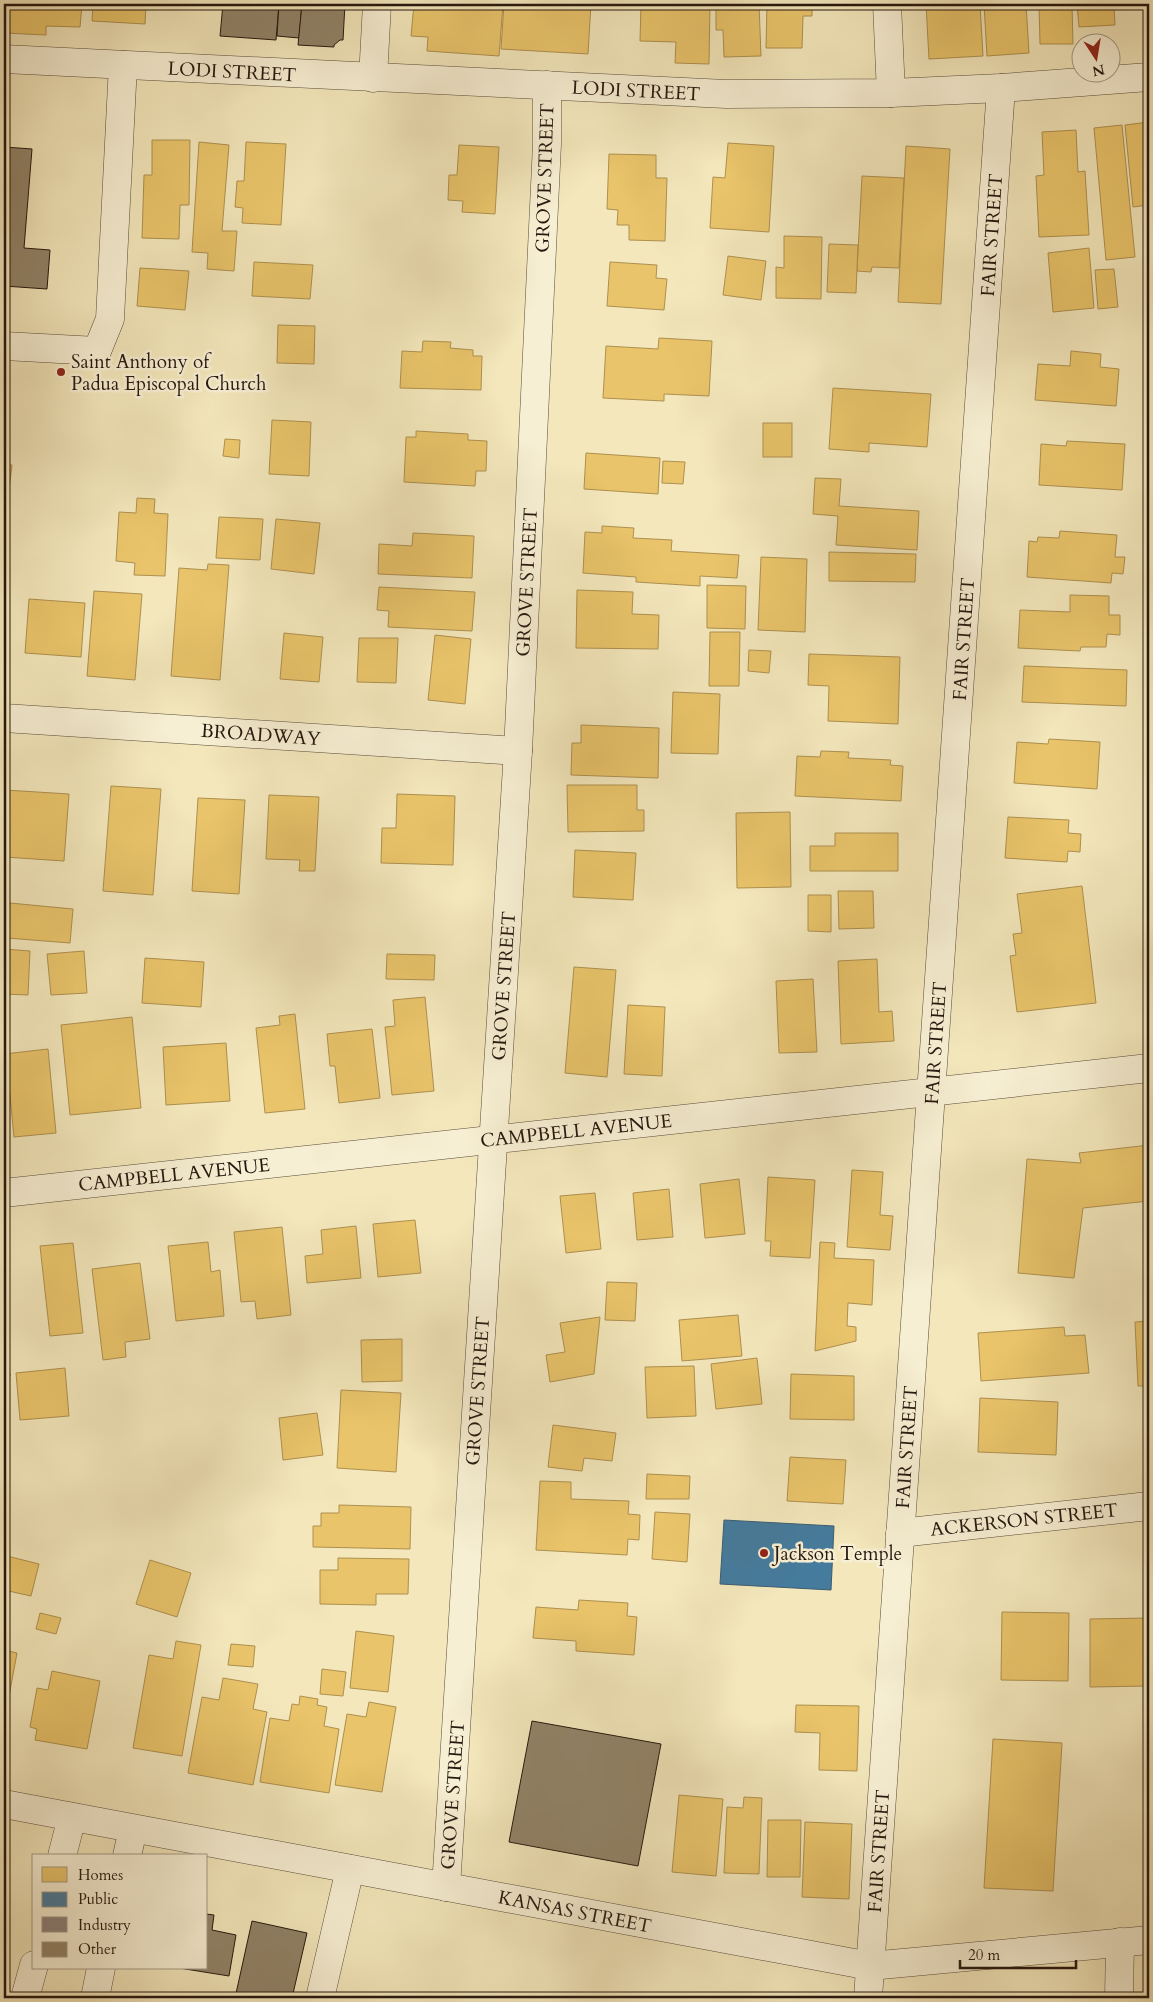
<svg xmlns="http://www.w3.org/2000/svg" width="1153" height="2002" font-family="Cardo,serif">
<rect width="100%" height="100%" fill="#f3e7bb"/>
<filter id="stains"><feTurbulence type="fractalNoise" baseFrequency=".004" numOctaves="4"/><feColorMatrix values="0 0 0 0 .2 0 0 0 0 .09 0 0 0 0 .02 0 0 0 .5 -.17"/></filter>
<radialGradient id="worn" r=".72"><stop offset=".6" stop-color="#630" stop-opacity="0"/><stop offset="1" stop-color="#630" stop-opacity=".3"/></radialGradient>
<g fill="#e9c46a" stroke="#ae904f">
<path d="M4 4H82L80 27 46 26V35L4 33Z"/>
<path d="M93 4H146L145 24 92 21Z"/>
<path d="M414 4H503L499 56 427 51 428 37 411 36Z"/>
<path d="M504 4H591L588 54 501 49Z"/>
<path d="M641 4H710L709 64 675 63 676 42 640 41Z"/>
<path d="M721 4H759L761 56 724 57 723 30H716V9L721 8Z"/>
<path d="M767 4H812V16H803L802 48H766Z"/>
<path d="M926 4H980L983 56 929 59Z"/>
<path d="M984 4H1026L1029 53 987 56Z"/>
<path d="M1039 4H1072L1073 44H1040Z"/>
<path d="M1077 4H1123V5L1114 6 1115 25 1079 27Z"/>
<path d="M1149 122V205L1133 207 1125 125Z"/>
<path d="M1122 125 1135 257 1106 260 1094 128Z"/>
<path d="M1076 130 1078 172 1085 171 1089 235 1039 237 1036 176 1044 175 1042 132Z"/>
<path d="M152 140H190L189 205H180L179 239 142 238 144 175H152Z"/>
<path d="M199 142 229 145 222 231H237L234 271 207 269 208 253 192 252Z"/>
<path d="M246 142 286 144 281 225 242 223 243 208 235 207 237 181H244Z"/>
<path d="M728 143 774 146 769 232 710 228 713 177 725 178Z"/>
<path d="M459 145 499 147 495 214 462 212 463 201 448 200 449 175H457Z"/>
<path d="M906 146 950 149 941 304 898 302Z"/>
<path d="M609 154 656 155V178H667L665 241 629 240V225H617L618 210 607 209Z"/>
<path d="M862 176 904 178 899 268 872 267 871 272 857 271Z"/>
<path d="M784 236 822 237 821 299 776 298V267L784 268Z"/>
<path d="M829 244 858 245 856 293 827 292Z"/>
<path d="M1089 248 1094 308 1053 312 1048 253Z"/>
<path d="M728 256 766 261 761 300 723 295Z"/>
<path d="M254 262 313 265 310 299 252 296Z"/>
<path d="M610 262 657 265 656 278 667 279 664 310 607 306Z"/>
<path d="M140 268 189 271 185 310 137 306Z"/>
<path d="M1114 269 1118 307 1098 309 1095 270Z"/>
<path d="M278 325 315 326 314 364 277 363Z"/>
<path d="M659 338 712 341 709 396 664 394V401L603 398 606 346 658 349Z"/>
<path d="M423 341 451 342 450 348 473 350V356H482L481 390 400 388 402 351 422 352Z"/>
<path d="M1071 351 1101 354 1100 367 1119 369 1116 406 1035 400 1038 364 1070 366Z"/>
<path d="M833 388 931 394 927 447 869 443V452L829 449Z"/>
<path d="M272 420 311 422 309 476 269 474Z"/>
<rect x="763" y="423" width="29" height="34"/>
<path d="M416 431 468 434V440L487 441 486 471H476L475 486 404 482 406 437H416Z"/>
<path d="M225 439 240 440 239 458 223 456Z"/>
<path d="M1067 441 1125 444 1122 490 1039 485 1041 444 1066 446Z"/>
<path d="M586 453 660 458 658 494 584 489Z"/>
<path d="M663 461 685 462 683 484 662 483Z"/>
<path d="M4 464 12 465 8 497H4Z"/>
<path d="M815 478 841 479 839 506 919 511 917 550 836 545 838 516 813 514Z"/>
<path d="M137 498 155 499 154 513 168 514 165 576 134 575 135 563 116 561 119 512 136 513Z"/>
<path d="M219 517 263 519 260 560 216 558Z"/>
<path d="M276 519 320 523 314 574 271 569Z"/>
<path d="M602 526 634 528 633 538 672 540 671 551 739 555 737 578 700 576V586L636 582V577L583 573 585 532 602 533Z"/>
<path d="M1060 531 1117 535 1115 557H1125L1123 574 1112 573 1111 583 1027 577 1029 541 1037 542 1038 537 1059 538Z"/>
<path d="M413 533 474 536 472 578 378 574 379 544 412 546Z"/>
<path d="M829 552 916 554 915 582 829 581Z"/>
<path d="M761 557 807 559 805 632 758 630Z"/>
<path d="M208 564 229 565 220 680 171 676 179 568 207 570Z"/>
<path d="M707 585 746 586 745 629 707 628Z"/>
<path d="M379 587 475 592 472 631 388 627 389 611 377 610Z"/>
<path d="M577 590 633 592 632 614 659 615 658 649 576 648Z"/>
<path d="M94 591 142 594 135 680 87 676Z"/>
<path d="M1070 595 1109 596V615H1120V635L1107 634 1106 647H1081L1080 651 1018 648 1020 610 1070 612Z"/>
<path d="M29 599 85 603 81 657 25 653Z"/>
<path d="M710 632H740L739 686H709Z"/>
<path d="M284 633 323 637 319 682 280 679Z"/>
<path d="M435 635 471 639 465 704 428 700Z"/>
<path d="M359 638H398L396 683 357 682Z"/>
<path d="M749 650 771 651 769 673 748 671Z"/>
<path d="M809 654 900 657 898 724 828 721 829 686 808 685Z"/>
<path d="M1024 666 1127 670 1126 706 1022 702Z"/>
<path d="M673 692 720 694 718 754 671 753Z"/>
<path d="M581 725 659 728 658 778 571 775 572 743H581Z"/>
<path d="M1049 739 1100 742 1097 789 1014 783 1017 742 1048 744Z"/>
<path d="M821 751 849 752 848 758 891 760 890 765 903 766 901 801 795 796 797 756 820 757Z"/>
<path d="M567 785H637V810H644V831L568 832Z"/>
<path d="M111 786 161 789 153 895 103 891Z"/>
<path d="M5 790 69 794 64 861 4 857Z"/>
<path d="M397 794 455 796 453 865 381 863 382 828H396Z"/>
<path d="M269 795 319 797 315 871H299L300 860 266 859Z"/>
<path d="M198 798 245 800 239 894 192 891Z"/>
<path d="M790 812 791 887 737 888 736 813Z"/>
<path d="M1008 817 1069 820 1068 833 1081 834 1080 852 1068 851 1067 862 1005 858Z"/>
<path d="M835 833H898V871H810V846H835Z"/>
<path d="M575 850 636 853 633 900 573 897Z"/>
<path d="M1082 886 1096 1003 1017 1012 1010 956 1016 955 1013 934 1022 933 1017 894Z"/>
<path d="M838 891H873L874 928 839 929Z"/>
<path d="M808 895H831V932L808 931Z"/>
<path d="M10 903 73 909 70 943 7 938Z"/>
<path d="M4 949 30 951 28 995 4 994Z"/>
<path d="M84 951 87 993 51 995 47 954Z"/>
<path d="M387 954 435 955 434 980 386 979Z"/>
<path d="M145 958 204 962 201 1007 142 1003Z"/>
<path d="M877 959 879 1012 892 1011 894 1041 841 1044 838 961Z"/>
<path d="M574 967 616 970 607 1077 565 1073Z"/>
<path d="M813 979 817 1052 779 1053 776 981Z"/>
<path d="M425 997 434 1091 392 1095 385 1027 395 1026 393 1000Z"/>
<path d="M628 1005 665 1007 662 1076 624 1074Z"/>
<path d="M295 1014 305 1109 265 1113 256 1028 280 1025 279 1016Z"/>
<path d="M132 1017 141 1108 70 1115 61 1025Z"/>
<path d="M372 1029 380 1098 339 1103 335 1066H330L327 1034Z"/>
<path d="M226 1043 230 1101 166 1105 163 1047Z"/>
<path d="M48 1049 56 1133 14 1137 9 1085 4 1086V1054Z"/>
<path d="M1149 1145V1201L1083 1208 1074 1278 1018 1273 1027 1159 1081 1163 1079 1153Z"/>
<path d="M852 1170 883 1172 880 1215 893 1216 890 1250 847 1247Z"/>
<path d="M768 1177 815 1180 810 1258 770 1256 771 1241H765Z"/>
<path d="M739 1179 745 1234 705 1238 700 1184Z"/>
<path d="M669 1189 673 1237 637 1240 633 1193Z"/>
<path d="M595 1193 601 1249 566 1253 560 1196Z"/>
<path d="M415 1220 421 1273 378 1277 373 1224Z"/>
<path d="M356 1226 361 1278 307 1283 305 1256 323 1254 321 1230Z"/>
<path d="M282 1227 291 1315 257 1319 255 1301 241 1302 234 1232Z"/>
<path d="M208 1242 211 1272 220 1270 224 1316 176 1321 168 1246Z"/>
<path d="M820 1242 835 1243 834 1258 874 1260 872 1305 848 1303 847 1326 856 1327V1341L815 1351Z"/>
<path d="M73 1243 83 1333 50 1336 40 1246Z"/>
<path d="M140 1263 150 1339 125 1342 126 1357 103 1360 92 1269Z"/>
<path d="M607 1282 637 1283 635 1321 605 1320Z"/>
<path d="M4 1310 10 1376 4 1377Z"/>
<path d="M738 1315 742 1356 682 1361 679 1320Z"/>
<path d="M600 1317 594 1374 550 1382 546 1355 565 1352 560 1323Z"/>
<path d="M1149 1321V1386H1138L1135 1322Z"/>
<path d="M1064 1327 1065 1336 1085 1335 1089 1373 981 1381 978 1333Z"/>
<path d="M402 1339V1381L362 1382 361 1340Z"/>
<path d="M757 1358 762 1404 716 1409 711 1364Z"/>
<path d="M694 1366 696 1416 647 1418 645 1367Z"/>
<path d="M65 1368 69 1416 20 1420 16 1373Z"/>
<path d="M791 1374 854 1376V1420L790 1419Z"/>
<path d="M341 1390 401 1393 396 1472 337 1468Z"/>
<path d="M980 1398 1058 1402 1056 1455 978 1452Z"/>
<path d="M317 1413 323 1455 283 1460 279 1418Z"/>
<path d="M553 1425 616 1433 612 1461 584 1458 582 1471 548 1467Z"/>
<path d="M790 1457 846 1460 843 1504 787 1501Z"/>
<path d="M647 1474 690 1476 689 1499H646Z"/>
<path d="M540 1481 571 1482V1499L629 1501 628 1514 640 1515 639 1540 628 1539 627 1555 536 1550Z"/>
<path d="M339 1505 411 1507 410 1549 313 1547V1526H321V1513H339Z"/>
<path d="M655 1512 690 1514 687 1562 652 1559Z"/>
<path d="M7 1556 39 1564 31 1596 4 1590V1568Z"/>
<path d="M338 1558 409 1559 408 1594H376V1605L320 1604V1570H338Z"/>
<path d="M150 1560 191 1573 177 1617 136 1604Z"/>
<path d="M579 1600 628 1603 627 1616 637 1617 634 1655 576 1651V1641L533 1638 536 1607 578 1610Z"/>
<path d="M1002 1612 1069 1613 1068 1681 1001 1680Z"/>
<path d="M40 1613 61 1618 56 1634 36 1629Z"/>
<path d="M1149 1618V1686L1090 1687V1619Z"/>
<path d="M356 1631 394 1636 388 1692 350 1688Z"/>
<path d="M176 1641 201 1645 182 1756 133 1748 149 1655 173 1659Z"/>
<path d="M231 1644 255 1646 253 1667 228 1665Z"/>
<path d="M4 1650 17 1653 4 1723Z"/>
<path d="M322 1669 346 1672 343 1696 320 1694Z"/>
<path d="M52 1671 100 1681 87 1749 35 1740 37 1729 30 1727 37 1688 48 1690Z"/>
<path d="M223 1678 258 1684 253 1709 267 1712 253 1785 188 1773 202 1697 219 1700Z"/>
<path d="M300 1696 318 1699 317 1705 327 1707 324 1726 339 1729 329 1793 260 1782 270 1718 289 1721 292 1704 299 1705Z"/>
<path d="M369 1702 396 1707 382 1792 335 1785 347 1714 366 1717Z"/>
<path d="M796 1705 859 1706 857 1771 819 1770 820 1733 795 1732Z"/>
<path d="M993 1739 1062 1743 1053 1891 984 1888Z"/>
<path d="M679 1795 723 1799 716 1876 672 1872Z"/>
<path d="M744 1797 762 1798 759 1874 724 1873 727 1807 743 1808Z"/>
<path d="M768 1820H801L800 1877H767Z"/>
<path d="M805 1822 852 1824 849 1899 802 1897Z"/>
</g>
<path fill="#457b9d" stroke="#3c5d72" d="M724 1520 834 1526 831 1590 720 1584Z"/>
<path fill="#8a817c" stroke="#6c615b" d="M1146 801H1149V828H1147Z"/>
<g fill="#918368" stroke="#26170f">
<path d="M223 4H279L276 40 220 36Z"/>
<path d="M279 4H302L299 38 277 36Z"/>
<path d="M302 4H345L343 40H340L334 45V47L298 45Z"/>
<path d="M4 147 32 149 24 248 50 250 47 289 4 286Z"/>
<path d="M532 1721 661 1744 638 1866 509 1842Z"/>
<path d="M4 1884 8 1885 4 1903Z"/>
<path d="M206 1914 214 1915 212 1930 236 1935 229 1976 179 1968H206Z"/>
<path d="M252 1921 307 1933 292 1998H235Z"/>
</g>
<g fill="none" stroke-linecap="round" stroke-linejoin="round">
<g stroke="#594b3a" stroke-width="29">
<g id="minor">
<path d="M887 4 891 93"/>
<path d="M4 59 726 94 891 93 1001 88 1149 77"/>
<path d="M373 78 377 4"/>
<path d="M4 346 97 351 110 319 123 65"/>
<path d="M4 718 518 751"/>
<path d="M4 1193 1149 1068"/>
<path d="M900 1533 1149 1506"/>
<path d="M4 1804 870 1966 1149 1940"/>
<path d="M62 1856 72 1817"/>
<path d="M127 1856 133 1829"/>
<path d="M446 1887 518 751 547 144V85"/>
<path d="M25 1998 34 1965"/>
<path d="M95 1998 101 1968"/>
<path d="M320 1998 350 1869"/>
<path d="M868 1998 1001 88"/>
<path d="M1119 1998 1120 1942"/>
</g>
</g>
<use href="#minor" stroke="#f7efd3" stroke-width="28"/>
</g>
<g fill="#8f2418" stroke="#f7efd3" stroke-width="2">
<circle cx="61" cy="372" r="5"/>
<circle cx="764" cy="1553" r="5"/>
</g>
<g text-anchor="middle" stroke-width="5" stroke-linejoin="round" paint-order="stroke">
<g font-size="19" fill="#26170f" stroke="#f7efd3">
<text transform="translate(232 71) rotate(3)" y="7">LODI STREET</text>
<text transform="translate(636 90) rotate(3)" y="7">LODI STREET</text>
<text transform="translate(544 178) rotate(-88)" y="7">GROVE STREET</text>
<text transform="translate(991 235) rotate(-86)" y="7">FAIR STREET</text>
<text transform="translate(526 582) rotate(-87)" y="7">GROVE STREET</text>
<text transform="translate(963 639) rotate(-86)" y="7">FAIR STREET</text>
<text transform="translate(261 734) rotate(4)" y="7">BROADWAY</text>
<text transform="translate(503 986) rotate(-86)" y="7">GROVE STREET</text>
<text transform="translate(935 1043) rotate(-86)" y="7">FAIR STREET</text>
<text transform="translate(576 1130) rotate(-6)" y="7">CAMPBELL AVENUE</text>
<text transform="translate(174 1174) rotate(-6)" y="7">CAMPBELL AVENUE</text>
<text transform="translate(477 1391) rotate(-86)" y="7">GROVE STREET</text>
<text transform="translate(906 1447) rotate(-86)" y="7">FAIR STREET</text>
<text transform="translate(1024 1519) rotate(-6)" y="7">ACKERSON STREET</text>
<text transform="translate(452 1795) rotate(-86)" y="7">GROVE STREET</text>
<text transform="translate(878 1851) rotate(-86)" y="7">FAIR STREET</text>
<text transform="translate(575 1911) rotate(11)" y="7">KANSAS STREET</text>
</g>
<g font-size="19" fill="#26170f" stroke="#f7efd3" text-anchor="start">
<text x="71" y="368">Saint Anthony of<tspan x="71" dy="22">Padua Episcopal Church</tspan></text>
<text x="774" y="1560">Jackson Temple</text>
</g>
</g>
<rect width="1153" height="2002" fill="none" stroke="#f3e7bb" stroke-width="20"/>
<rect x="5" y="5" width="1143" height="1992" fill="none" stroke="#26170f" stroke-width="2.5"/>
<rect x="10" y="10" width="1133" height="1982" fill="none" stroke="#26170f"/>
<rect x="32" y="1854" width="175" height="115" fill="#f7efd3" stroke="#a39985"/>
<rect x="42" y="1867" width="25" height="15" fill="#e9c46a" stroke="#a39985"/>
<text x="78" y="1880" font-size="15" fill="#26170f">Homes</text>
<rect x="42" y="1892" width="25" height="15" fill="#457b9d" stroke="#a39985"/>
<text x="78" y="1904" font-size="15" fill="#26170f">Public</text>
<rect x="42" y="1917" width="25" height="15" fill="#8a817c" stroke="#a39985"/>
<text x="78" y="1930" font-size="15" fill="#26170f">Industry</text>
<rect x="42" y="1942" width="25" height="15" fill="#918368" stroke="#a39985"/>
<text x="78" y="1954" font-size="15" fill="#26170f">Other</text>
<g transform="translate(1096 58) rotate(168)"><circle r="24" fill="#f7efd3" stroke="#a39985"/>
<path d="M0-4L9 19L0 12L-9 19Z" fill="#8f2418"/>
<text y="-8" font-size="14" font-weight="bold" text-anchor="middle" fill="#26170f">N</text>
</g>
<path d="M960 1960v8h116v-8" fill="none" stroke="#26170f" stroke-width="2.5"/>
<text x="968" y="1960" font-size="15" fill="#26170f" stroke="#f7efd3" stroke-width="4" paint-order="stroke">20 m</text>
<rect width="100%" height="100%" filter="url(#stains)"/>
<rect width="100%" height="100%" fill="url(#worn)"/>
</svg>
